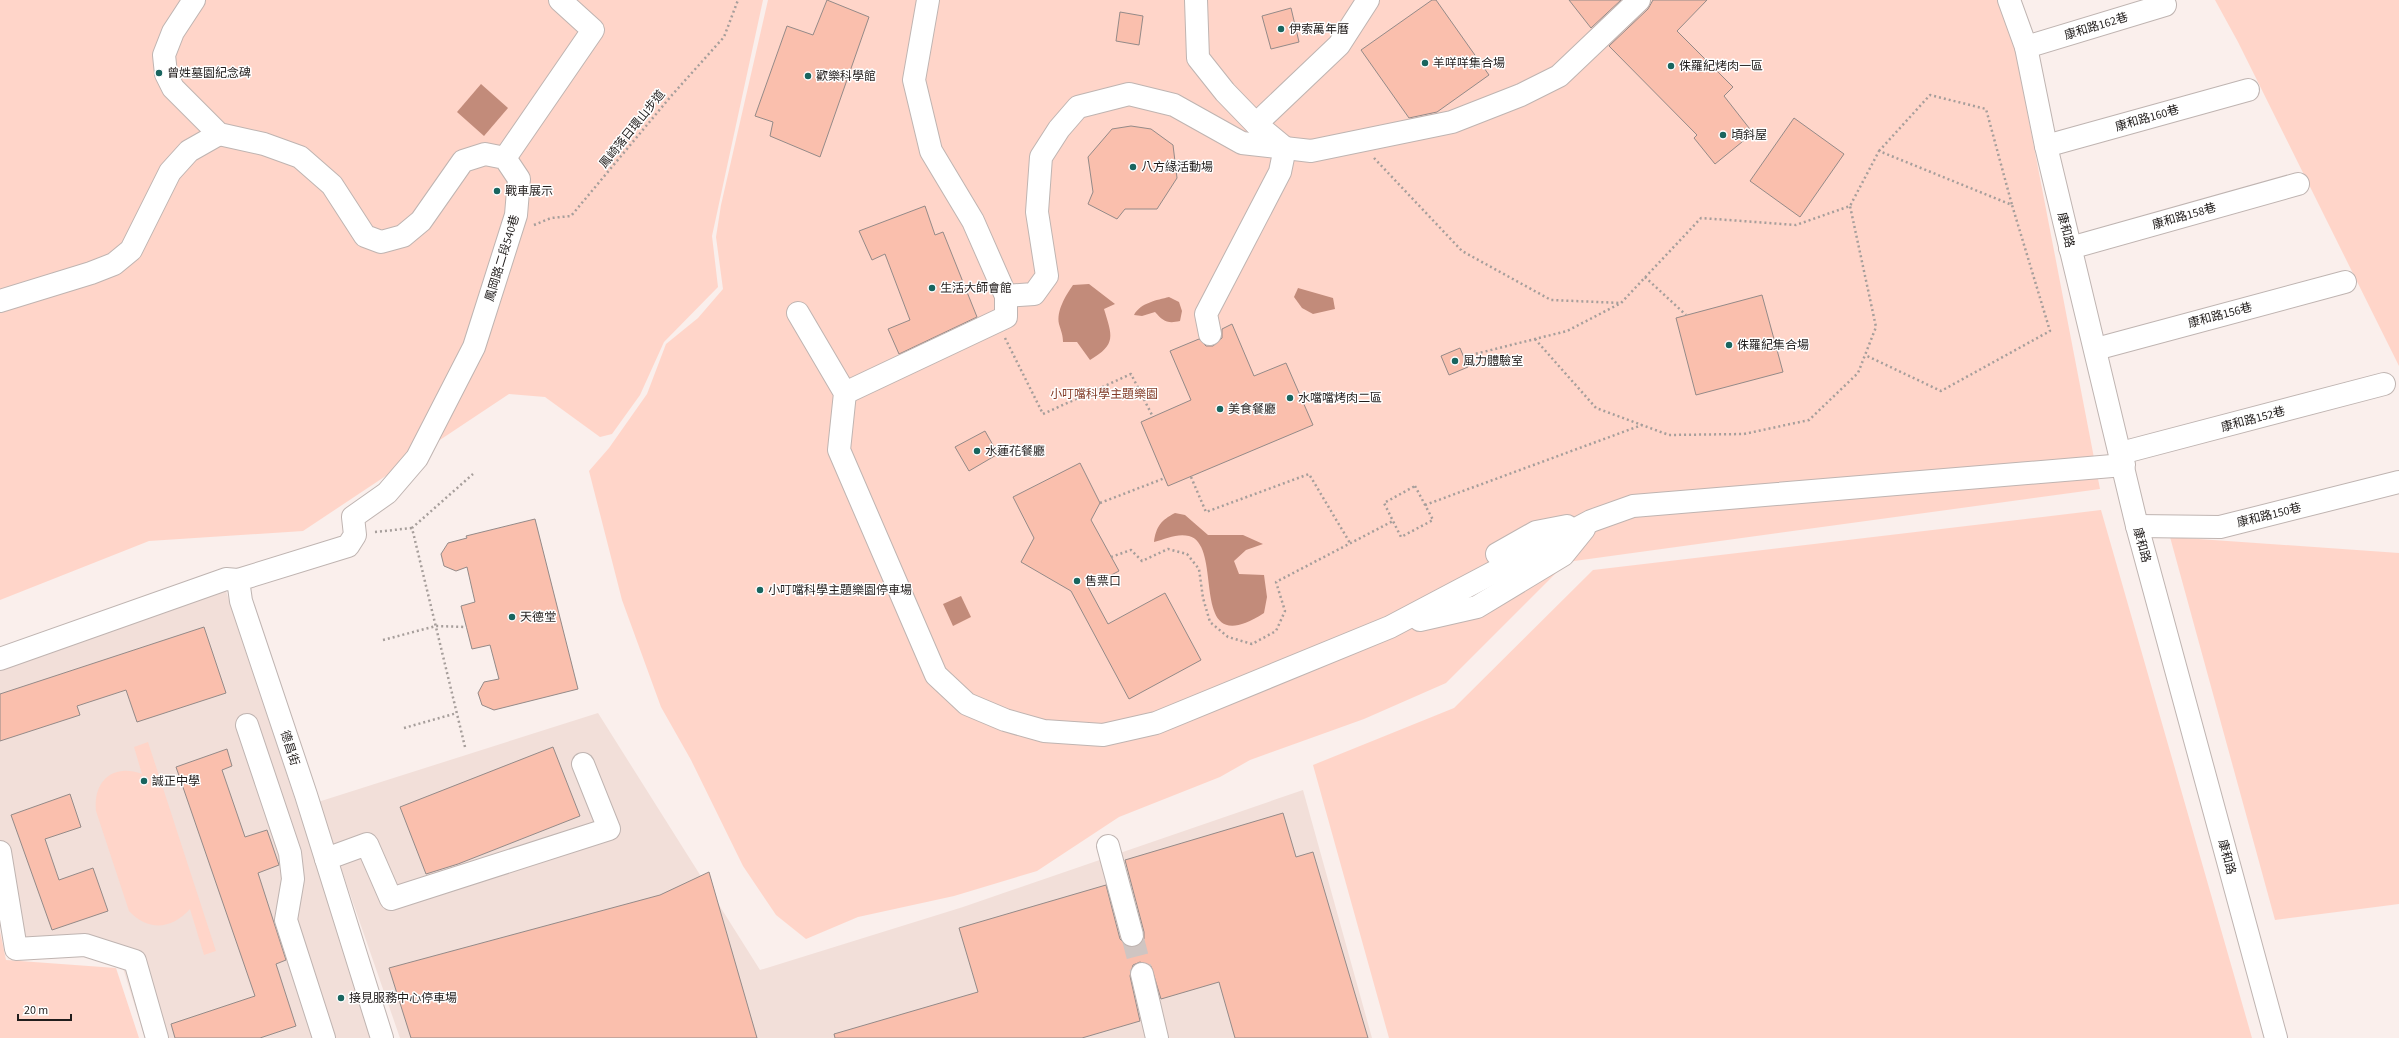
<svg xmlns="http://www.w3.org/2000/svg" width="2399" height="1038" font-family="'Source Sans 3','Noto Sans TC',sans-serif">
<rect width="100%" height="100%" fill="#faefec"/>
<g fill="#f2dfd9">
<path d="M220 573 374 1038H145L121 962 78 952 9 955 0 911V651Z"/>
<path d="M598 713 760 970 963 907 1303 790 1372 1038H400L318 802Z"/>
</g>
<g fill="#ffd5c9">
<path d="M0 0H763L712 236 718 287 664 342 640 395 612 434 600 437 545 397 509 394 303 531 149 541 0 600Z"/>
<path d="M768 0H1998L2007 7 2100 489 1567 562 1446 683 1364 719 1250 760 1220 777 1119 817 1037 871 954 896 858 917 806 939 776 915 743 866 691 760 661 707 622 600 589 471 609 448 647 394 666 344 698 318 723 289 716 237 721 205Z"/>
<path d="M2215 0H2399V366L2238 42Z"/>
<path d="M2101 510 2252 1038H1389L1313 765 1454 708 1593 570Z"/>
<path d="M2170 537 2399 553V904L2275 920Z"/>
<path d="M148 742 216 951 204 955 190 909C172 929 149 932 129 911L96 811C93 781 113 763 142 774L134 747Z"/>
<path d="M0 931 6 960 116 968 139 1038H0Z"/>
</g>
<g fill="#c28b7a">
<path d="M481 84 508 108 484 136 457 112Z"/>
<path d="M1089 284 1115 304 1104 309C1112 336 1117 344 1090 360L1077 342H1063C1063 335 1061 331 1059 324 1056 311 1066 295 1073 285Z"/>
<path d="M1298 288 1333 298 1335 309 1313 314 1302 308 1294 297Z"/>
<path d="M1169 297 1179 302 1182 311 1180 321C1167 324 1163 321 1155 312L1142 316 1134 315C1140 303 1157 300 1169 297Z"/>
<path d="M1175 513 1185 515 1208 535H1243L1263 544 1246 550 1234 561 1239 574 1264 575 1267 597 1264 613C1185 664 1226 546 1189 536 1177 533 1166 539 1154 542 1156 527 1161 520 1175 513Z"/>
<path d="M961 596 971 617 953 626 943 604Z"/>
</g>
<g fill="#fabfad" stroke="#948a88">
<path d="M827 0 869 17 820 157 770 136 773 122 755 116 787 26 813 35Z"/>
<path d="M1432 0H1436L1489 75 1437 112 1409 118 1361 50Z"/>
<path d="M1569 0H1621L1591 28Z"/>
<path d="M1653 0H1707L1677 31 1733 87 1724 96 1753 133 1715 164 1694 138 1697 135 1609 46 1648 9Z"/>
<path d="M1291 8 1299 42 1271 49 1262 16Z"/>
<path d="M1120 12 1143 16 1139 45 1116 41Z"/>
<path d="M1794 118 1844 154 1800 217 1750 181Z"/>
<path d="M1131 126 1151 129 1173 145 1177 178 1157 209H1125L1117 219 1088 204 1093 192 1088 157 1112 129Z"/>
<path d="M925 206 935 235 943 232 977 317 899 354 888 329 910 320 885 254 872 260 859 231Z"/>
<path d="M1762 295 1783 372 1696 395 1676 318Z"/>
<path d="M1232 324 1254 376 1286 363 1313 425 1168 486 1141 422 1191 400 1170 351 1199 339 1206 346H1213L1222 338V329Z"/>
<path d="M1460 348 1468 367 1449 375 1441 356Z"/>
<path d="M985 431 998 454 969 471 955 447Z"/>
<path d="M1080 463 1100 503 1091 520 1119 571 1088 587 1108 624 1165 593 1201 660 1129 699 1071 591 1021 562 1034 538 1013 497Z"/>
<path d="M535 519 578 689 494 710 482 705 478 693 484 682 499 679 490 645 472 649 461 606 475 602 467 567 456 571 444 566 441 554 448 543 467 538 466 536Z"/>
<path d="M204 627 226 693 137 722 126 690 77 706 80 715 0 741V694Z"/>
<path d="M553 747 580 816 458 864 426 874 400 807Z"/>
<path d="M227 749 232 766 222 770 245 837 267 830 279 865 258 873 286 960 276 964 296 1026 260 1038H175L171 1024 255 996 176 767Z"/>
<path d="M70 794 81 827 45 839 59 880 93 868 108 911 52 930 11 815Z"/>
<path d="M1283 813 1296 857 1313 852 1368 1038H1235L1219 982 1161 999 1151 966 1140 962 1133 965 1130 976 1140 1021 1082 1038H835L834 1034 978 992 959 928 1106 885 1120 939 1128 947H1136L1144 939V932L1125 860Z"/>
<path d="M709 872 757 1038H411L389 968 660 895Z"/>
</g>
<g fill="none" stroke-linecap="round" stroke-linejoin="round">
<path stroke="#cfc5c2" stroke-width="22" stroke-dasharray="22 11" stroke-linecap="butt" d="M1132 935 1142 974"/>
<g stroke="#bfb4b1" stroke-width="24">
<g id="minor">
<path d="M194 0 173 32 164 55 166 74 173 88 219 134 264 144 300 157 332 185 365 236 381 242 403 236 421 221 463 161 485 154 505 158 519 179 516 215 474 347 417 458 387 493 353 517 355 535 348 546 238 580 241 601 306 795 382 1038"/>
<path d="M1196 0 1198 58 1225 92 1256 124 1285 148 1280 172 1206 314 1210 334"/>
<path d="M2009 0 2026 47 2046 146 2137 526 2276 1038"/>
<path d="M2026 47 2165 5"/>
<path d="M1256 124 1339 45 1368 0"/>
<path d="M2046 146 2248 90"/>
<path d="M505 158 593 30 560 0"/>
<path d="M2070 248 2298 184"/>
<path d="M1006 296 1034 294 1047 276 1037 212 1041 157 1059 129 1078 107 1129 94 1174 105 1242 143 1311 151 1452 122 1521 95 1559 76 1639 0"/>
<path d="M0 301 91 273 114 264 131 250 170 172 189 151 219 134"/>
<path d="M798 313 845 393 839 450 936 675 967 704 1005 720 1044 731 1103 735 1156 723 1390 627 1591 521 1633 506 2124 465"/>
<path d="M2096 349 2345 282"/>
<path d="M845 393 1006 317V296L973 221 931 151 914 80 928 0"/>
<path d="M2121 453 2384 384"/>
<path d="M2137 526 2220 527 2399 482"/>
<path d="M1497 554 1536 532 1567 526"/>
<path d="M1420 620 1477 607 1563 555 1584 529"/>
<path d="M0 659 226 579 238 580"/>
<path d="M247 725 290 853 293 879 286 920 324 1038"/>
<path d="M1108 846 1132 935"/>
<path d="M0 852 16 949 85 945 135 961 157 1038"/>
<path d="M326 859 367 844 391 899 609 829 583 764"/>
<path d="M1142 974 1157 1038"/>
</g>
</g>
<g stroke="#a69e9b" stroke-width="2.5" stroke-dasharray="2 3" stroke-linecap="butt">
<path d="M1879 151 1930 95 1986 109 2012 205"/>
<path d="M1374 158 1462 251 1551 300 1621 303 1701 218 1796 225 1850 206 1879 151 2012 205 2050 331 1941 391 1865 355"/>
<path d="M534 225 551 218 571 216 672 95 724 37 738 0"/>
<path d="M1645 277 1686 315"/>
<path d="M1005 338 1043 414 1131 374 1153 417"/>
<path d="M1535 339 1596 408 1669 435 1744 434 1809 420 1858 373 1876 327 1850 206"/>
<path d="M1471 355 1567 331 1621 303"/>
<path d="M1191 477 1206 512 1309 474 1350 543"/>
<path d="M1415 486 1433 520 1401 537 1384 503Z"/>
<path d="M1100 503 1165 478"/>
<path d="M1425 505 1642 425"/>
<path d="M375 532 412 528"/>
<path d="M1111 557 1131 550 1142 561 1168 549 1187 554 1199 569 1203 598 1210 622 1228 637 1252 644 1276 631 1285 611 1276 582 1393 521"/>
<path d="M383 640 436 626 467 627"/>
<path d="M404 728 457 713"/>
<path d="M465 747 412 528 473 474"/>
</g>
<use href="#minor" stroke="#fff" stroke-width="22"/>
</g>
<g fill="#19655f" stroke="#fff" stroke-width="1.5">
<circle cx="1281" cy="29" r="4"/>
<circle cx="1425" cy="63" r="4"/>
<circle cx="1671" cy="66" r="4"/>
<circle cx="159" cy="73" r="4"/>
<circle cx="808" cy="76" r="4"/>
<circle cx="1723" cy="135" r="4"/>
<circle cx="1133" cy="167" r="4"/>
<circle cx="497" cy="191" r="4"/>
<circle cx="932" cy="288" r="4"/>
<circle cx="1729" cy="345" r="4"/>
<circle cx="1455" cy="361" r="4"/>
<circle cx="1290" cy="398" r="4"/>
<circle cx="1220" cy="409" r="4"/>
<circle cx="977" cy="451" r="4"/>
<circle cx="1077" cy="581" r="4"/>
<circle cx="760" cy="590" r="4"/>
<circle cx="512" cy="617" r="4"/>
<circle cx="144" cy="781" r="4"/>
<circle cx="341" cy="998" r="4"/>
</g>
<g text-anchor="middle" stroke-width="3" stroke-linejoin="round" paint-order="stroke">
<g font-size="12" fill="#211d1c" stroke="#fff">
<text transform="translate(2096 26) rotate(-17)" y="4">康和路162巷</text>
<text transform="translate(2147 118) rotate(-16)" y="4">康和路160巷</text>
<text transform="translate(632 129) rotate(-51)" y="4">鳳崎落日環山步道</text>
<text transform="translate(2184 216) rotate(-16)" y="4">康和路158巷</text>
<text transform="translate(2066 230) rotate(76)" y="4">康和路</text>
<text transform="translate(502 258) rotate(-73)" y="4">鳳岡路二段540巷</text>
<text transform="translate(2220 315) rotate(-15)" y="4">康和路156巷</text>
<text transform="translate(2253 419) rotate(-15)" y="4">康和路152巷</text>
<text transform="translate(2269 515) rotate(-14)" y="4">康和路150巷</text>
<text transform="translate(2142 545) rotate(75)" y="4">康和路</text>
<text transform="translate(290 748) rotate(72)" y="4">德昌街</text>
<text transform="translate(2227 857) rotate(75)" y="4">康和路</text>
</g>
<g font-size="12" fill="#211d1c" stroke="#fff" text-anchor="start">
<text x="1289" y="33">伊索萬年曆</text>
<text x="1433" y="67">羊咩咩集合場</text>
<text x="1679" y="70">侏羅紀烤肉一區</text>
<text x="167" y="77">曾姓墓園紀念碑</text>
<text x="816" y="80">歡樂科學館</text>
<text x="1731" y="139">頃斜屋</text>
<text x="1141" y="171">八方緣活動場</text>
<text x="505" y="195">戰車展示</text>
<text x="940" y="292">生活大師會館</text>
<text x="1737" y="349">侏羅紀集合場</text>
<text x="1463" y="365">風力體驗室</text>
<text x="1298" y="402">水噹噹烤肉二區</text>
<text x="1228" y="413">美食餐廳</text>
<text x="985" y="455">水蓮花餐廳</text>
<text x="1085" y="585">售票口</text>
<text x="768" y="594">小叮噹科學主題樂園停車場</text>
<text x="520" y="621">天德堂</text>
<text x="152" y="785">誠正中學</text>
<text x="349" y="1002">接見服務中心停車場</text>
</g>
<g font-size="12" fill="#833c28" stroke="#fff">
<text x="1104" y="398">小叮噹科學主題樂園</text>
</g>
</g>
<path d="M18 1014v6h53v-6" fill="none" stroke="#211d1c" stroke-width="2"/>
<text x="24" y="1014" font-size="12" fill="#211d1c" stroke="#ffffff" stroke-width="3" paint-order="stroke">20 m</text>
</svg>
